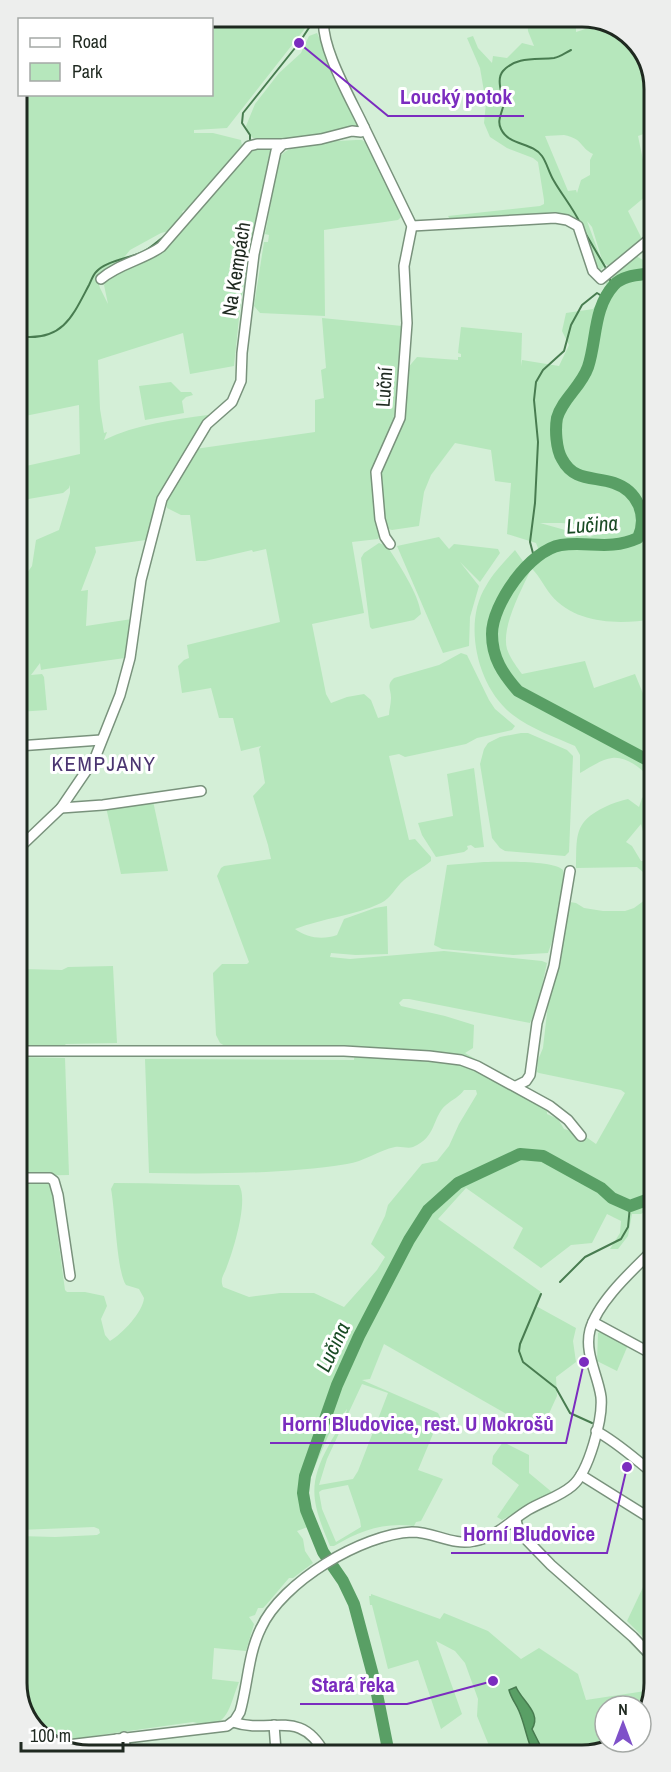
<svg xmlns="http://www.w3.org/2000/svg" width="671" height="1772" font-family="'Archivo Narrow',sans-serif">
<rect width="100%" height="100%" fill="#d4efd7"/>
<g fill="#b6e7bc" fill-rule="evenodd">
<path d="M147 17H314L227 128 194 130V133H213L241 140 242 146 237 156 187 212 184 210 182 212 184 215 169 231 161 233 130 250 118 265 102 272 97 278 100 288 108 304 104 285 109 276 157 253 253 145 271 148 249 251 240 309 234 366 190 374 183 333 98 360 100 409 104 433 107 432 104 440C137 424 172 420 208 415L210 416 195 449 315 432V400L324 398 321 370 326 368 322 318 402 326 399 395 400 418 406 370 417 357 458 360V357H461V354L458 353 461 327 522 333 521 366 522 360 559 366 569 345 562 331 566 313 593 309 607 288 605 278 611 267 603 263 592 227 587 221 604 267 599 271 595 266 579 224 572 216 452 222 448 216 540 206 544 204V200L538 162 533 158 507 148 490 137 484 123 486 103 480 68 467 38 473 36 478 48 492 63 493 56 507 58 522 43 534 46 528 31 527 17H587L592 19 589 23 576 28V32L601 24 600 22 627 32 652 70V131L638 136 648 184 652 191 628 211 642 239 627 256H636L652 265 653 619C619 625 575 624 551 595 543 585 538 573 528 565L534 557 541 556 536 543 507 534 511 483 495 481 491 450 455 443 431 475 424 492 419 526 392 530 384 528 378 539 352 542 364 613 312 624 326 694 331 703 347 697 364 694 371 700 378 718 389 715C389 710 391 704 391 698 391 689 386 685 394 678L439 665 461 653 467 655 489 700 495 709 515 726 512 730 477 738 466 744 405 757 399 754 389 756 409 840 415 839 431 857V861C423 868 412 873 404 880 395 888 391 898 381 903 354 916 323 918 295 929 307 938 323 940 337 935L344 919 375 908 387 906 388 954 356 955 331 953 330 957 350 959 444 951 542 961 547 963 538 1004 530 1023 409 999H403L399 1003 401 1006 445 1016 474 1025 473 1048 465 1053 515 1082 547 1109V1114L558 1119 564 1129 571 1131 582 1141 586 1137 596 1144 625 1093 621 1090 539 1073 537 1072 538 1060 543 1048 548 1004 561 957 570 902 576 903 584 908 603 911H625L634 908 649 897 651 890 649 877 637 867 576 868C577 837 573 822 605 807 613 803 620 801 628 799L639 807 642 798 653 789 654 1205 641 1214H632L628 1236 618 1249H610L620 1233 621 1221 607 1214 592 1243 571 1245 541 1268 513 1248 523 1228 466 1188 438 1219 541 1292 536 1306 576 1328 573 1341 576 1362 556 1377 557 1396 540 1433 384 1344 370 1379 362 1380 438 1413 440 1417 418 1470 443 1479 421 1521 416 1522 414 1526C383 1522 360 1531 334 1546H330C313 1505 306 1486 329 1445 335 1433 345 1421 347 1409L329 1434 306 1487 313 1525 297 1531 303 1539 305 1551 313 1563 293 1578H289L266 1605 263 1608H258L255 1615 249 1617 254 1624 246 1651 214 1648 212 1679 239 1682C228 1709 229 1731 193 1722L50 1742 44 1740 19 1702V1536L55 1537 97 1535 100 1533 99 1529 94 1527 19 1530 18 1183 43 1181 51 1186 65 1290 67 1292H85L104 1296 107 1306 101 1319 105 1335 110 1341C122 1334 143 1312 144 1298L139 1289 126 1285C117 1273 115 1209 111 1189L114 1183C156 1183 197 1185 239 1185 249 1200 233 1252 226 1269 223 1276 220 1279 223 1287L249 1297 280 1293H314L344 1307 377 1270 385 1257 371 1244 385 1216 388 1205 422 1164 437 1161 449 1146 459 1124 477 1094 476 1090H464C459 1097 453 1099 446 1105 432 1117 437 1137 413 1147 408 1149 401 1146 395 1147 379 1150 363 1162 347 1164 284 1174 213 1174 149 1173L145 1059 354 1060 355 1049 225 1046 220 1043 216 1035 213 973 222 964H247L249 962 217 876 221 868 224 866 271 859 268 845 253 796 265 783 259 749 261 746 241 751 233 718H219L211 688 182 693 178 666 184 660 189 658 187 645 280 622 266 549 253 552 252 550 205 561H196L190 515H181L167 508 165 500 158 502 146 540 95 547 96 552 81 591 88 590 86 626 132 619 125 658 46 669 41 670 40 663 31 675 42 674 44 677 47 710 18 712 17 587 32 566 36 540 59 530 70 493V485L69 488 63 493 17 501V468L80 454 79 405 20 417 17 415V84L19 78 20 94H212V20L138 19ZM564 135C584 139 579 147 593 154L590 160V175L581 180 577 193 576 190 568 191 545 136ZM540 523H561L611 527 590 537ZM641 824 650 857 648 861H641L632 846 626 842ZM362 1384 388 1393 358 1471 353 1479 319 1485 327 1459ZM348 1485 360 1520 361 1527 336 1542 322 1509 319 1492 322 1490Z"/>
<path d="M317 33 358 121 356 129 303 136 277 142 253 138 248 133 246 126 255 104 279 73 301 53 309 36Z"/>
<path d="M356 140H362L369 145 401 217 398 220C373 224 349 226 324 230L325 316 260 313 254 306 264 242H268L269 235 265 234 279 158C292 139 334 142 356 140Z"/>
<path d="M171 382 181 392H191L193 395 186 397 182 401 184 413 145 420 139 386Z"/>
<path d="M439 537 449 549 454 544 498 549 500 553 480 582 460 562 479 586 470 617 469 646 443 653 397 546Z"/>
<path d="M379 543 387 546C398 563 419 594 421 614L414 620 372 629 370 627 361 558 364 553Z"/>
<path d="M515 550 530 571C521 591 501 627 507 649 510 658 517 667 522 674L585 661 594 688 635 674 653 718V783C645 771 628 756 612 758 602 759 589 768 580 773V755L575 746C555 737 531 729 513 715 478 689 462 624 486 586 493 573 505 561 515 550Z"/>
<path d="M521 733H528L567 750 573 756 569 852 565 856 505 851 500 848 492 838 480 764 484 749 488 743 500 737Z"/>
<path d="M474 768 484 847 475 848 471 845 467 846 468 849 464 852 436 857 422 835 418 823 453 816 447 774Z"/>
<path d="M153 801 168 871 121 874 106 807Z"/>
<path d="M484 862C502 862 552 860 563 870 567 888 555 936 548 953L513 955 442 949 434 945 447 865Z"/>
<path d="M113 966 117 1043 66 1044 62 1047 23 1046 20 972 23 969 62 970 68 967Z"/>
<path d="M18 1057 65 1058 69 1175 18 1176Z"/>
<path d="M602 1331 628 1345 617 1371 597 1361 598 1333Z"/>
<path d="M503 1442 529 1455V1473L553 1493 502 1520 497 1517 519 1485 492 1464 493 1456Z"/>
<path d="M654 1564V1648L627 1621Z"/>
<path d="M371 1594 440 1619 444 1613 488 1631 521 1659 539 1648 578 1674 586 1700 652 1690 645 1713 642 1714 641 1723V1706H605V1741H603L598 1753H492L477 1716 478 1699 465 1663 455 1651 436 1641 462 1714 441 1729 418 1660 388 1669 372 1605H370L369 1596H371Z"/>
</g>
<path fill="#599f65" stroke="#487c50" stroke-width="1.5" d="M516 1687C522 1701 542 1713 532 1729L544 1753H533C527 1740 525 1725 519 1711 516 1704 511 1698 509 1690Z"/>
<g fill="none" stroke-linecap="round" stroke-linejoin="round">
<g stroke="#487c50" stroke-width="2">
<path d="M571 50C565 53 560 57 554 58 537 60 516 56 503 71 495 80 504 97 503 107 501 115 497 121 501 129 509 146 532 142 542 156 547 163 549 173 554 181 562 195 573 208 580 223"/>
<path d="M250 140V135L242 123 243 113 299 43 316 17"/>
<path d="M584 231 607 270"/>
<path d="M609 276 612 287"/>
<path d="M17 353 21 349V342L26 337C64 339 73 315 89 285 91 281 93 275 96 272 105 261 130 258 143 252 151 248 159 240 166 235"/>
<path d="M534 557 530 542 535 503 538 442 534 400 536 382 543 370 564 351 571 325 582 305 597 293 605 298"/>
<path d="M560 1282 585 1257 621 1239 628 1227 630 1206"/>
<path d="M541 1294 520 1344 519 1351 523 1362 556 1388 570 1413 592 1423"/>
</g>
<g stroke="#599f65" stroke-width="12">
<path d="M652 273C640 275 623 275 614 285 593 308 597 340 588 367 581 387 563 398 557 418 555 429 556 449 562 459 574 482 594 476 614 483 638 491 648 516 638 538 609 551 589 541 561 545 530 550 492 604 492 634 492 658 503 674 518 691L653 763"/>
<path d="M389 1754 374 1679 354 1604 343 1581 323 1552 306 1510 303 1493 305 1476 337 1385 359 1336 409 1240 428 1210 458 1183 520 1154 543 1156 601 1188 612 1198 630 1206 652 1198 654 1195"/>
</g>
<g stroke="#79927c" stroke-width="12">
<g id="minor">
<path d="M364 127 412 226 404 266 407 323 400 418 376 472 380 519 385 537 390 544"/>
<path d="M412 226 555 218 567 220 578 226 593 271 601 279 652 237"/>
<path d="M101 279C118 264 143 260 161 247L249 146 257 144H283"/>
<path d="M18 746 101 740"/>
<path d="M61 808 103 805 201 791"/>
<path d="M18 849 61 808 95 758 120 695 130 658 141 580 162 499 207 424 232 402 241 381 242 353 254 254 276 151 283 144 321 139 352 131 361 132 364 127C352 101 319 45 324 17"/>
<path d="M18 1051H344L429 1056 461 1060 477 1066 550 1106 568 1120 581 1136"/>
<path d="M516 1086 526 1081 530 1075 537 1023 554 966 570 871"/>
<path d="M18 1178H50L54 1181 58 1195 70 1276"/>
<path d="M593 1322 654 1355"/>
<path d="M596 1431C617 1442 635 1459 654 1474"/>
<path d="M581 1475 645 1515 654 1500"/>
<path d="M516 1520 519 1532 551 1565 633 1637 654 1659"/>
<path d="M233 1722C271 1735 300 1707 325 1754"/>
<path d="M274 1725 276 1751 274 1754"/>
<path d="M124 1737 126 1755"/>
<path d="M117 1739 119 1755"/>
<path d="M59 1746 227 1726 235 1720 240 1712C248 1684 248 1654 261 1628 282 1582 362 1534 412 1532 434 1532 453 1546 474 1541 497 1537 510 1521 528 1510 543 1501 559 1497 572 1486 589 1472 603 1418 601 1397 598 1375 584 1353 590 1330 598 1301 633 1270 654 1249"/>
</g>
</g>
<use href="#minor" stroke="#fff" stroke-width="9"/>
</g>
<g text-anchor="middle" stroke-width="6" stroke-linejoin="round" paint-order="stroke">
<g font-size="20" fill="#1f2920" stroke="#fff">
<text transform="translate(236 269) rotate(-81)" y="7">Na Kempách</text>
<text transform="translate(384 387) rotate(-86)" y="7">Luční</text>
</g>
<g font-size="21" font-style="italic" fill="#194b24" stroke="#fff">
<text transform="translate(592 525) rotate(-4)" y="7">Lučina</text>
<text transform="translate(333 1347) rotate(-65)" y="7">Lučina</text>
</g>
<g font-size="21" letter-spacing="1.5" fill="#4b3571" stroke="#fff">
<text x="104" y="771">KEMPJANY</text>
</g>
</g>
<path d="M0 0H671V1772H0ZM89 27H582A62 62 0 0 1 644 89V1683A62 62 0 0 1 582 1745H89A62 62 0 0 1 27 1683V89A62 62 0 0 1 89 27Z" fill="#edeeed" fill-rule="evenodd"/>
<path fill="none" stroke="#1f2920" stroke-width="3" d="M89 27H582A62 62 0 0 1 644 89V1683A62 62 0 0 1 582 1745H89A62 62 0 0 1 27 1683V89A62 62 0 0 1 89 27Z"/>
<path fill="none" stroke="#7b2cbf" stroke-width="2" d="M299 43L388 116H524M584 1362L566 1443H270M627 1467L607 1553H451M493 1681L407 1704H300"/>
<g fill="#7b2cbf" stroke="#fff" stroke-width="2">
<circle cx="299" cy="43" r="6"/>
<circle cx="584" cy="1362" r="6"/>
<circle cx="627" cy="1467" r="6"/>
<circle cx="493" cy="1681" r="6"/>
</g>
<g font-size="21" text-anchor="middle" font-weight="bold" fill="#7b2cbf" stroke="#fff" stroke-width="6" stroke-linejoin="round" paint-order="stroke">
<text x="456" y="104">Loucký potok</text>
<text x="418" y="1431">Horní Bludovice, rest. U Mokrošů</text>
<text x="529" y="1541">Horní Bludovice</text>
<text x="353" y="1692">Stará řeka</text>
</g>
<rect x="18" y="18" width="195" height="78" fill="#ffffff" stroke="#a5a9a6" stroke-width="1.5"/>
<rect x="30" y="38" width="30" height="9" fill="#ffffff" stroke="#a5a9a6" stroke-width="1.5"/>
<text x="72" y="48" font-size="18" fill="#1f2920">Road</text>
<rect x="30" y="63" width="30" height="18" fill="#b6e7bc" stroke="#a5a9a6" stroke-width="1.5"/>
<text x="72" y="78" font-size="18" fill="#1f2920">Park</text>
<g transform="translate(623 1724)"><circle r="28" fill="#ffffff" stroke="#a5a9a6" stroke-width="1.5"/>
<path d="M0-4.5L10 22L0 15L-10 22Z" fill="#7f51c9"/>
<text y="-9" font-size="16" font-weight="bold" text-anchor="middle" fill="#1f2920">N</text>
</g>
<path d="M21 1742v9h102v-9" fill="none" stroke="#1f2920" stroke-width="3"/>
<text x="30" y="1742" font-size="18" fill="#1f2920" stroke="#ffffff" stroke-width="4.5" paint-order="stroke">100 m</text>
</svg>
